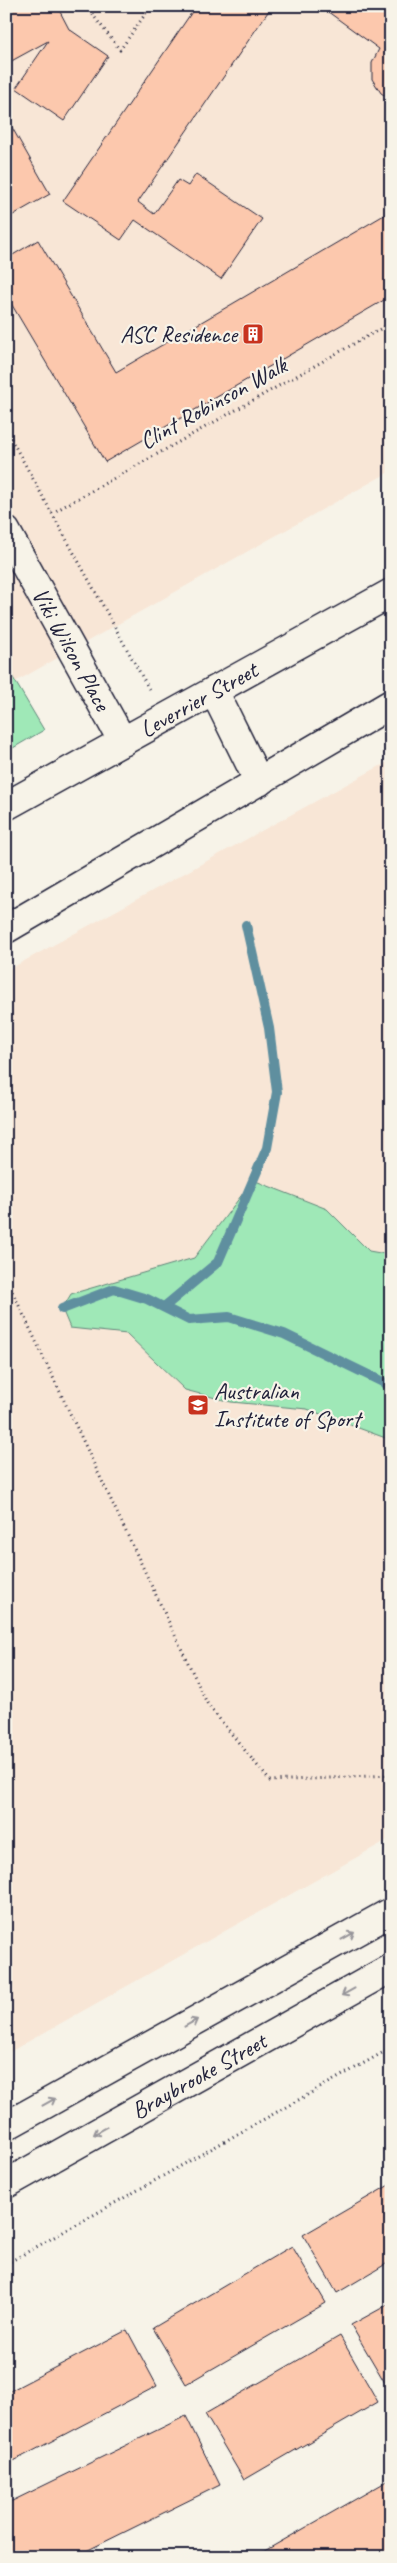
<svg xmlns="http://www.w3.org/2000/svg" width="397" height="2563" font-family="Caveat,sans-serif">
<rect width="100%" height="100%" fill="#f7f3e8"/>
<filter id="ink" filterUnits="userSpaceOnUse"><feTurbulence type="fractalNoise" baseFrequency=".02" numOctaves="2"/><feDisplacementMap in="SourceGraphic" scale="10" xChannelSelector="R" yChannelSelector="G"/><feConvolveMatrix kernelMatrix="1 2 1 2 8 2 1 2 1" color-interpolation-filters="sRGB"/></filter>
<g filter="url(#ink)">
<g fill="#f8e6d6">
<path d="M6 6H391V471L6 687Z"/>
<path d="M391 760V1838L6 2054V971Z"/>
</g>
<g fill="#9fe8b7" stroke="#608579">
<path d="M6 666 44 730 6 752Z"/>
<path d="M253 1180 327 1209 369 1251 391 1255V1440L307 1409 231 1402 185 1390 127 1334 70 1328 62 1309 71 1294 194 1258Z"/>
</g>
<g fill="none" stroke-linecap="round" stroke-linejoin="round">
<g stroke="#5f8f9f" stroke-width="10">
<path d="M164 1307 218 1262 267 1148 277 1092 269 1028 246 925"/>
<path d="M62 1309 114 1289 147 1299 189 1320 229 1317 284 1334 391 1386"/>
</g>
</g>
<g fill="#fcc8ad" stroke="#22223b">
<path d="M6 6H57L69 29 108 56 64 121 16 88 48 41 6 64Z"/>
<path d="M196 6H272L138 202 154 214 178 180 188 186 196 174 262 219 221 279 135 220 121 240 63 201Z"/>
<path d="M320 6H391V99L381 93 372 79V63L379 49Z"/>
<path d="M6 117 50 194 6 219Z"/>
<path d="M391 211V296L105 462 6 295V259L38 240 116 372Z"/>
<path d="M391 2184V2261L337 2293 303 2235Z"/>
<path d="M292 2246 326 2303 186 2384 153 2328Z"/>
<path d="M391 2303V2393L351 2325Z"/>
<path d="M127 2330 157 2386 6 2465V2393Z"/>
<path d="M340 2336 378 2402 244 2480 205 2414Z"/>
<path d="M186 2416 220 2485 74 2557H6V2504Z"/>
<path d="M391 2479V2557H254Z"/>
</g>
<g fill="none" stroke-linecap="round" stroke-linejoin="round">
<g stroke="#22223b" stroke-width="31">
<g id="minor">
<path id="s1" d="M6 531 123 742"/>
<path d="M214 691 259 782"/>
<path id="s2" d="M6 806 391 593"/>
<path d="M6 929 391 704"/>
<path d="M6 2126 391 1912"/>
<path id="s3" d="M6 2184 391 1968"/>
</g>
</g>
<g stroke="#22223b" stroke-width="3" stroke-dasharray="1 4" stroke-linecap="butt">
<path d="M86 6 120 50 151 6"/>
<path d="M6 430 149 689"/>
<path d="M52 513 391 323"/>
<path d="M6 1278 208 1705 270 1781 391 1775"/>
<path d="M6 2264 391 2048"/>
</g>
<use href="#minor" stroke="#f7f3e8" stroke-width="28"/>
</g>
<defs><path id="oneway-shaft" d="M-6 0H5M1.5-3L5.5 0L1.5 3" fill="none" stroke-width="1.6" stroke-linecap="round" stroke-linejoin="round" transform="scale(1.25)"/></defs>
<g stroke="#97959a">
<use href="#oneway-shaft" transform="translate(348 1936) rotate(-29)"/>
<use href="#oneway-shaft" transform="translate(348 1992) rotate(151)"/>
<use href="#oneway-shaft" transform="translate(191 2023) rotate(-29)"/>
<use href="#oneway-shaft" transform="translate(49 2102) rotate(-29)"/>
<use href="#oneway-shaft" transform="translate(100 2131) rotate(151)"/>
</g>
</g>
<defs>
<g id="building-square" transform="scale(1.125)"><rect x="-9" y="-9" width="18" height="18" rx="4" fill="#c8321e" stroke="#f7f3e8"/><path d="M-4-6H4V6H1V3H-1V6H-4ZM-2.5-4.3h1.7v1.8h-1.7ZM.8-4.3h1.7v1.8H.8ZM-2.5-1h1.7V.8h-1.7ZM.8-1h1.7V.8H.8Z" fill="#fff"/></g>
<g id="university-square" transform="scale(1.125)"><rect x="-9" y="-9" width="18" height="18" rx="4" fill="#c8321e" stroke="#f7f3e8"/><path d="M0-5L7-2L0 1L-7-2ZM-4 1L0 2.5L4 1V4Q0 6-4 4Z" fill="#fff"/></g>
</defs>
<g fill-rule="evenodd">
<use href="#building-square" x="253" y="334"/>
<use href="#university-square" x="198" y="1405"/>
</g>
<g text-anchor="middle" stroke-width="4.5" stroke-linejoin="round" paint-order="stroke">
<g font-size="24" fill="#22223b" stroke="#f7f3e8" text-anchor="end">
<text x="237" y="342">ASC Residence</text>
<text x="214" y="1399" text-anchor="start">Australian<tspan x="214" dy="28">Institute of Sport</tspan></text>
</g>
<g font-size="24" fill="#22223b" stroke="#f7f3e8">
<text transform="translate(213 403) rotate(-29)" y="8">Clint Robinson Walk</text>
<text dy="8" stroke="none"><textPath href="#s1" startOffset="135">Viki Wilson Place</textPath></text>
<text dy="8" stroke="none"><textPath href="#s2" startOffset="220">Leverrier Street</textPath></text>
<text dy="8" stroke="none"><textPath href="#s3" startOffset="221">Braybrooke Street</textPath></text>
</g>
</g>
<rect width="397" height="2563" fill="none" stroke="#f7f3e8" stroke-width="25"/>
<rect x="12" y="12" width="372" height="2538" fill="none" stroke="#22223b" stroke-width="2" filter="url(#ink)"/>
</svg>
